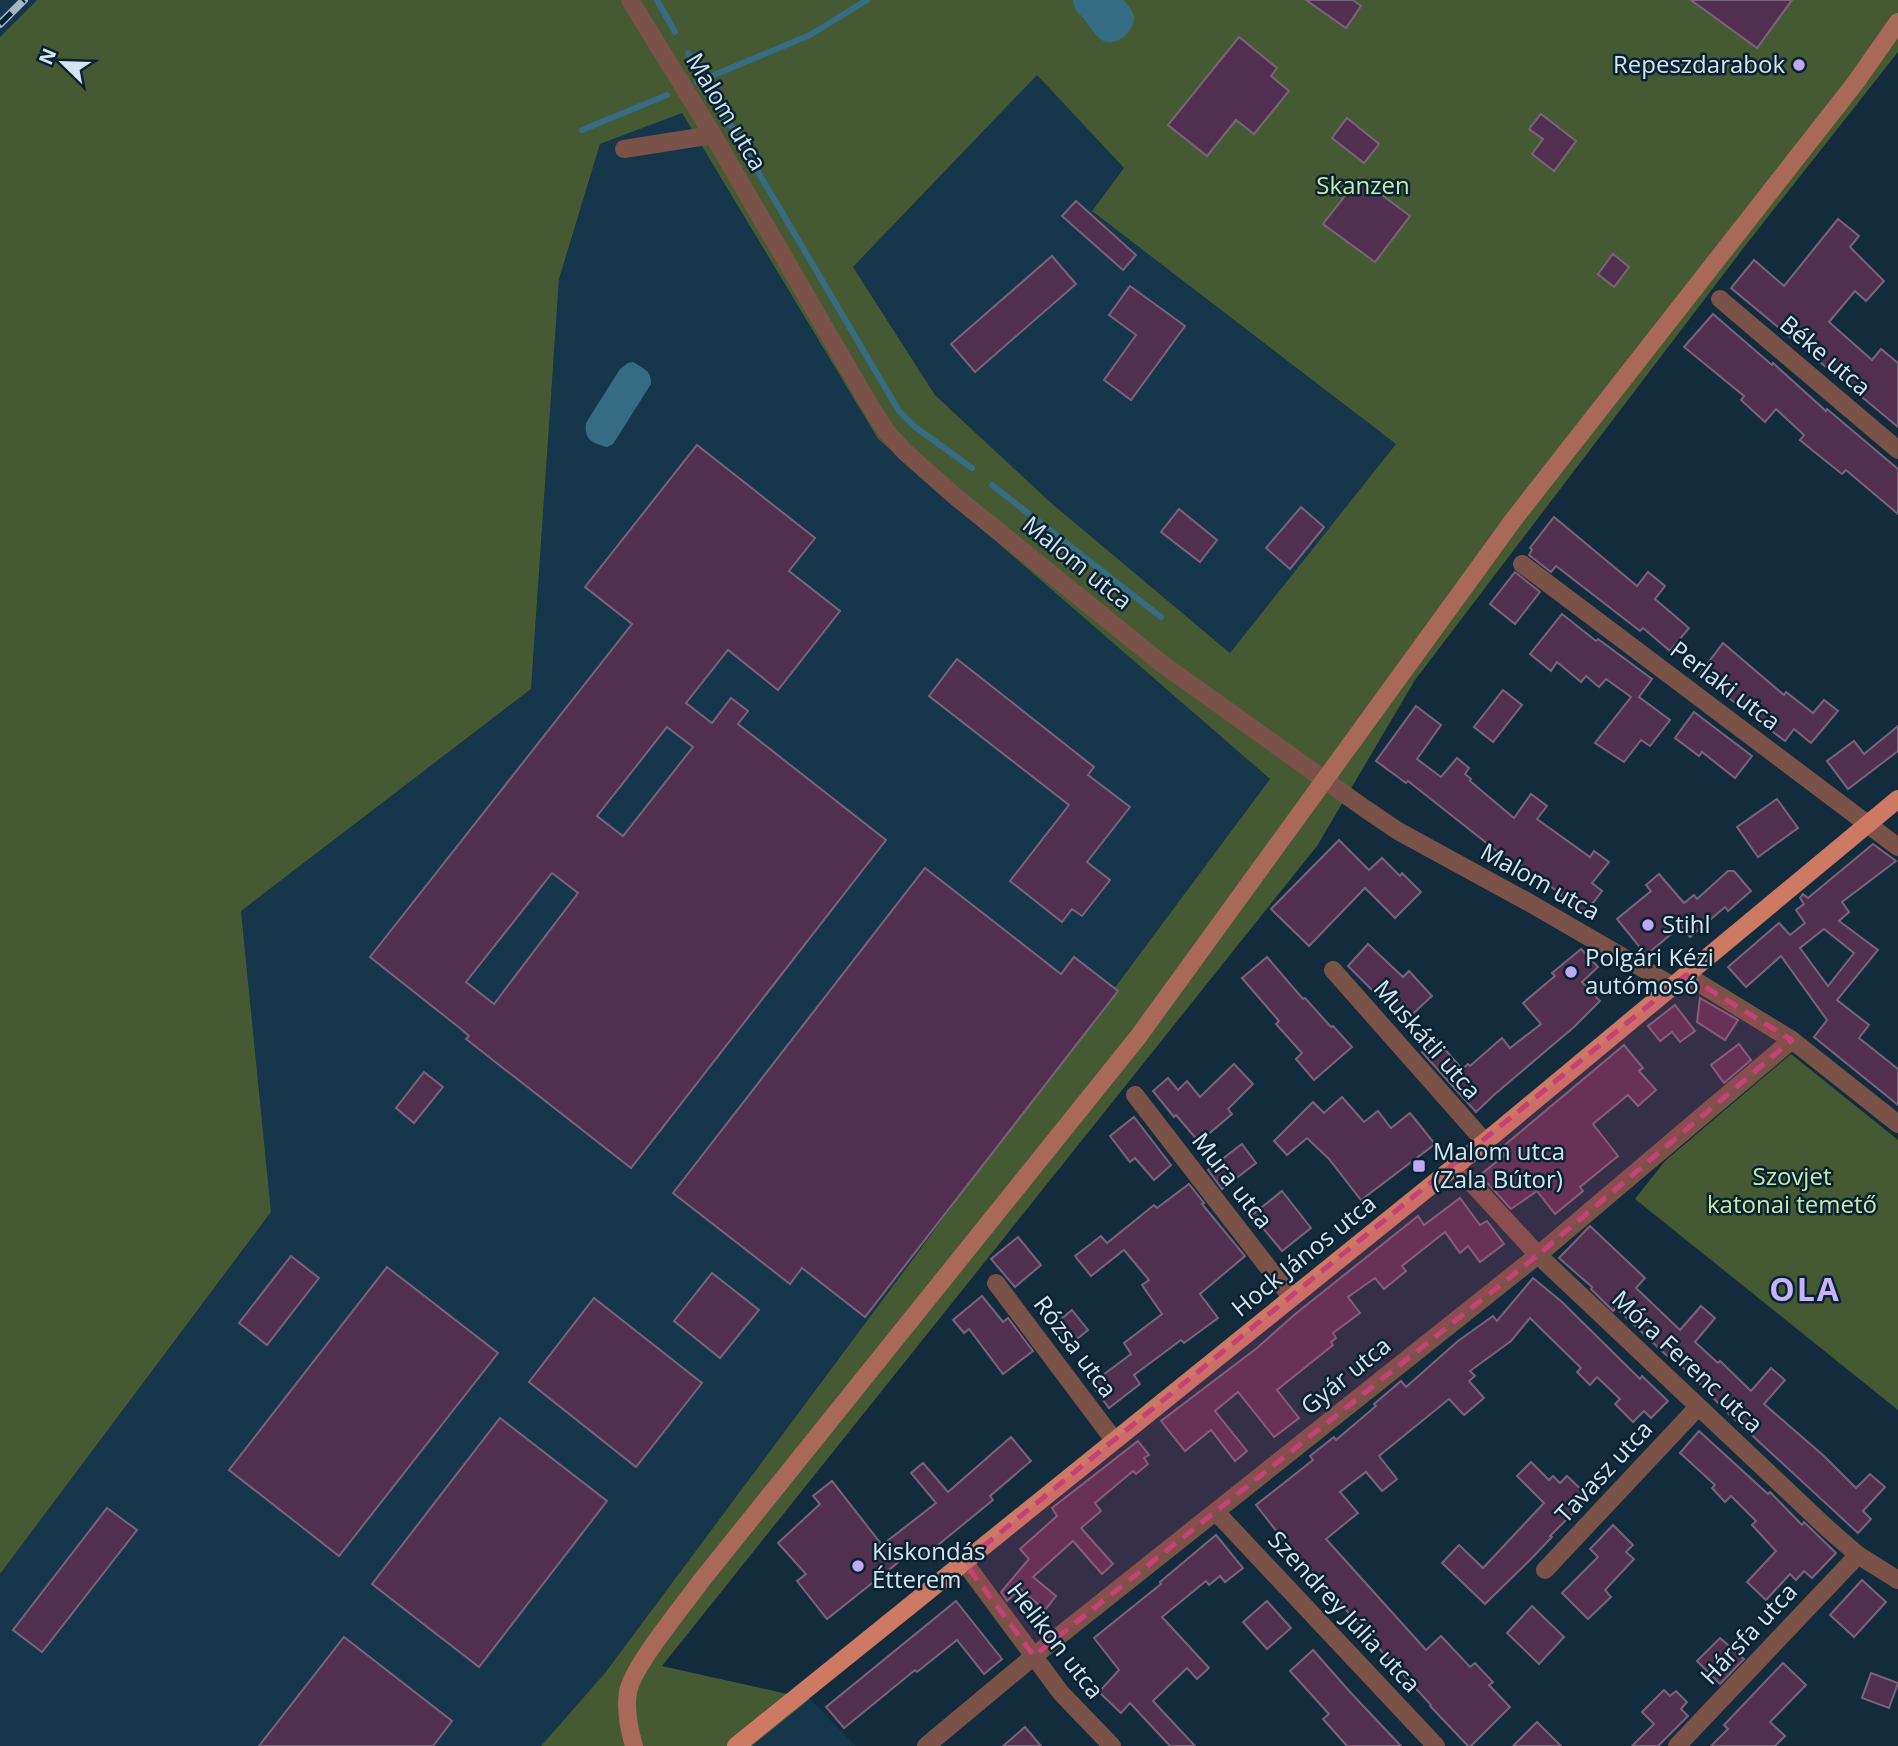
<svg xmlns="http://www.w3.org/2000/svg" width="1898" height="1746" font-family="'Open Sans',sans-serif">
<rect width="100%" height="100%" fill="#122b3d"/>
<g fill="#15364b">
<path d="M0 0H37L0 37Z"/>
<path d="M1037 75 1124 168 1092 211 1397 444 1230 653 1050 502 935 395 853 267Z"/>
<path d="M682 113 878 439 1270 779 605 1673 541 1746H0V1574L271 1212 241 911 531 689 559 279 600 144Z"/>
<path d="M810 1699 856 1746H752Z"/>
</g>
<g fill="#455a32" fill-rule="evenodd">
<path d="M37 0H1898V52L1745 246 1415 680 1317 846 662 1666 810 1699 752 1746H541L605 1673 1270 779 878 439 682 113 600 144 559 279 531 689 241 911 271 1212 0 1574V37ZM1037 75 1124 168 1092 211 1396 444 1230 653 1050 502 935 395 853 267Z"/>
<path d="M1791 1054 1898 1140V1410L1635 1199 1665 1161Z"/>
</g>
<g fill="#356c84">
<path d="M1073 0H1124C1128 6 1135 12 1134 19 1133 33 1115 48 1102 40 1095 36 1089 25 1084 19 1078 12 1073 9 1073 0Z"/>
<path d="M633 362C643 368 652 371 651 384L613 444 607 447C592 443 584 440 586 423L620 369 628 363Z"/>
</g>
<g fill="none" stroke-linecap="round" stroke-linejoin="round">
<g stroke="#356c84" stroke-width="6">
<path d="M657 0 675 32"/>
<path d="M688 53 899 411 915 427 972 468"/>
<path d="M697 82 810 35 867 0"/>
<path d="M582 130 667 95"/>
<path d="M992 485 1161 617"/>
</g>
</g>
<g fill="#502f4f" stroke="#7a6379" stroke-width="2" fill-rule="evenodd">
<path d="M1306 0H1353L1361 6 1346 28Z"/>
<path d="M1691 0H1792L1757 48Z"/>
<path d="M1239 37 1277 68 1271 76 1289 91 1254 134 1236 120 1207 156 1168 125Z"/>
<path d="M1541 114 1576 141 1554 171 1532 154 1543 139 1529 129Z"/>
<path d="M1347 118 1379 144 1364 163 1332 138Z"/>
<path d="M1359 178 1410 216 1375 262 1323 224Z"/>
<path d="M1076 201 1136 255 1123 270 1062 216Z"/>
<path d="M1838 219 1859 236 1850 247 1884 281 1866 301 1855 291 1829 322 1872 360 1881 349 1898 363V427L1731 288 1754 260 1784 286Z"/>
<path d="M1613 254 1629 267 1614 287 1598 274Z"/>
<path d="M1052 256 1076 284 975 372 951 344Z"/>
<path d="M1130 286 1185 326 1131 400 1104 380 1136 335 1109 315Z"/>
<path d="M1713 314 1772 365 1773 363 1826 411 1827 409 1898 469V514L1846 470 1842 474 1817 454 1800 440 1804 435 1776 409 1765 422 1741 400 1744 396 1684 347Z"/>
<path d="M697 445 815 538 789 571 840 611 778 690 728 650 686 703 712 723 731 698 748 711 738 724 886 840 631 1168 466 1039 469 1036 461 1029 370 957 632 624 585 587ZM667 727 693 747 623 836 597 816ZM552 873 578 893 494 1004 466 982Z"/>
<path d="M1301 507 1324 527 1290 569 1266 548Z"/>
<path d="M1179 509 1217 540 1200 562 1161 532Z"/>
<path d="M1554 517 1637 586 1648 572 1665 586 1655 599 1689 628 1670 651 1643 628 1640 631 1556 566 1551 572 1529 555 1532 550 1530 548Z"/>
<path d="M1515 572 1540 592 1515 624 1490 604Z"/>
<path d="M1562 614 1596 641 1598 639 1652 679 1639 697 1670 720 1650 746 1641 740 1624 762 1595 743 1631 697 1606 679 1599 687 1586 676 1581 682 1557 662 1551 671 1530 654Z"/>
<path d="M1723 643 1784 695 1786 692 1813 713 1824 700 1838 711 1811 743 1794 729 1785 741 1699 675Z"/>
<path d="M957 659 1094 767 1088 775 1130 807 1087 862 1110 880 1082 916 1072 909 1062 922 1010 881 1069 805 929 696Z"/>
<path d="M1503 690 1522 705 1493 742 1474 727Z"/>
<path d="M1416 706 1441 725 1417 759 1441 777 1457 758 1469 768 1465 774 1471 779 1470 781 1514 818 1531 794 1547 806 1537 819 1590 857 1594 851 1609 862 1592 883 1602 891 1584 915 1560 895 1561 894 1519 864 1517 867 1408 781 1406 783 1376 761Z"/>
<path d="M1694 712 1752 756 1735 778 1702 752 1699 756 1675 738Z"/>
<path d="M1898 726V751L1848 789 1827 761 1854 741 1864 754Z"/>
<path d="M1777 799 1798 828 1758 857 1737 827Z"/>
<path d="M1339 840 1369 870 1382 858 1400 876 1402 873 1421 892 1395 918 1365 888 1309 946 1271 909Z"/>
<path d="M1873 844 1896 861 1842 902 1849 912 1839 921 1878 950 1837 1000 1869 1025 1859 1038 1898 1069V1105L1814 1037 1827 1020 1781 956 1746 987 1728 967 1779 923 1790 935 1805 923 1796 910 1804 904 1800 898 1803 894 1808 898ZM1824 929 1854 953 1828 986 1800 948Z"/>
<path d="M925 868 1061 974 1074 957 1118 991 865 1317 802 1268 790 1284 673 1193Z"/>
<path d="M1728 871H1734L1751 891 1728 911 1725 907 1690 937 1681 926 1646 955 1617 919 1651 891 1646 885 1659 874 1684 903 1694 895 1697 899Z"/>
<path d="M1368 944 1403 977 1409 971 1432 996 1404 1022 1348 966Z"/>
<path d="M1581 949 1598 967 1582 982 1600 1001 1574 1027 1495 1094 1476 1112 1422 1052 1436 1039 1462 1069 1468 1064 1470 1066 1502 1038 1510 1048 1541 1024 1523 1003 1555 976 1552 973Z"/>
<path d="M1267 957 1303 999 1305 998 1331 1027 1333 1026 1352 1047 1314 1080 1296 1059 1302 1053 1276 1024 1279 1021 1242 978Z"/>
<path d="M1700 998 1738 1020 1725 1040 1697 1022Z"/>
<path d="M1675 1005 1695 1031 1680 1042 1672 1032 1660 1041 1648 1026Z"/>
<path d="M1739 1044 1751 1060 1724 1083 1711 1065Z"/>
<path d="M1624 1045 1643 1068 1639 1071 1656 1090 1638 1106 1628 1095 1593 1124 1618 1156 1580 1187 1583 1191 1555 1214 1537 1191 1511 1209 1480 1175 1505 1155 1500 1149Z"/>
<path d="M1234 1064 1253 1084 1228 1109 1232 1114 1199 1142 1176 1115 1174 1117 1153 1091 1168 1078 1178 1090 1187 1081 1200 1097Z"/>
<path d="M424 1072 443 1087 414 1123 396 1108Z"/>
<path d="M1342 1097 1364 1122 1378 1111 1391 1128 1410 1113 1435 1144 1361 1200 1329 1159 1307 1138 1287 1155 1274 1141 1313 1102 1324 1113Z"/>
<path d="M1134 1117 1171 1165 1154 1180 1135 1158 1130 1162 1110 1136Z"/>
<path d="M1242 1144 1256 1163 1222 1189 1208 1170Z"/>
<path d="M1189 1184 1204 1203 1202 1204 1245 1256 1200 1294 1218 1318 1184 1343 1181 1340 1134 1375 1140 1384 1109 1408 1091 1384 1131 1354 1124 1343 1162 1314 1142 1285 1149 1280 1124 1250 1091 1276 1075 1256 1101 1236 1107 1243 1154 1205 1157 1208Z"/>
<path d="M1282 1191 1311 1228 1282 1251 1252 1215Z"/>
<path d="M1460 1198 1480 1225 1487 1221 1504 1244 1480 1262 1468 1246 1460 1253 1445 1232 1402 1266 1406 1271 1384 1289 1375 1278 1348 1297 1360 1313 1333 1333 1336 1338 1331 1342 1333 1345 1277 1390 1299 1418 1274 1437 1238 1392 1215 1411 1247 1451 1235 1461 1211 1430 1185 1451 1161 1421 1257 1348 1294 1315 1418 1216 1424 1225Z"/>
<path d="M1590 1226 1645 1278 1636 1288 1680 1330 1701 1306 1715 1318 1695 1342 1718 1363 1720 1361 1751 1391 1771 1368 1785 1380 1764 1404 1824 1456 1856 1488 1870 1474 1885 1487 1863 1511 1871 1519 1858 1533 1730 1415 1687 1371 1665 1354 1616 1308 1613 1311 1591 1289 1592 1287 1559 1258Z"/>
<path d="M1018 1237 1041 1265 1015 1287 991 1259Z"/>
<path d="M291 1256 319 1278 267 1345 239 1323Z"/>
<path d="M387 1267 498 1353 339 1556 229 1470Z"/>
<path d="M712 1273 759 1310 720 1358 674 1321Z"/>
<path d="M1533 1278 1562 1302 1640 1379 1642 1376 1668 1401 1651 1418 1644 1411 1633 1422 1615 1404 1620 1399 1597 1377 1590 1385 1577 1372 1581 1368 1530 1318 1511 1341 1470 1371 1475 1376 1469 1381 1484 1398 1464 1415 1449 1399 1379 1456 1397 1479 1382 1491 1366 1472 1340 1492 1358 1513 1326 1539 1426 1650 1441 1636 1470 1667 1475 1663 1493 1682 1489 1685 1510 1707 1471 1746H1468L1430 1706 1431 1705 1374 1643 1332 1593 1329 1595 1309 1573 1256 1505 1313 1460 1310 1456 1334 1437 1336 1440 1376 1406 1374 1404 1401 1381 1406 1387 1458 1341 1493 1316 1497 1321Z"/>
<path d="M982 1296 1003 1322 1008 1318 1033 1351 1003 1374 969 1329 964 1333 953 1320Z"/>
<path d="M594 1298 702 1383 636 1467 529 1382Z"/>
<path d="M1072 1310 1088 1330 1067 1347 1051 1327Z"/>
<path d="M500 1418 607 1501 479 1667 372 1584Z"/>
<path d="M1699 1431 1768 1494 1770 1492 1802 1525 1804 1522 1836 1553 1812 1578 1804 1571 1796 1580 1790 1574 1766 1600 1747 1582 1776 1551 1752 1525 1756 1521 1731 1496 1725 1502 1712 1488 1715 1485 1680 1453Z"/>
<path d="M1011 1437 1031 1461 990 1496 993 1500 922 1558 915 1549 827 1619 797 1581 806 1574 778 1543 820 1504 813 1496 832 1481 882 1545 936 1503 911 1473 923 1463 948 1492Z"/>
<path d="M1138 1441 1149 1455 1144 1458 1148 1464 1136 1474 1133 1471 1095 1503 1101 1511 1081 1528 1113 1564 1102 1574 1073 1541 1033 1577 1056 1596 1045 1610 1020 1589 1007 1601 1001 1592 1029 1559 1020 1549 1057 1516 1052 1508Z"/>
<path d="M1531 1462 1549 1480 1553 1476 1560 1483 1567 1476 1589 1497 1550 1536 1552 1537 1527 1563 1485 1604 1442 1563 1459 1545 1483 1568 1544 1503 1517 1476Z"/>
<path d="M107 1508 137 1530 42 1652 13 1630Z"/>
<path d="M1613 1525 1633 1545 1626 1552 1634 1559 1605 1590 1611 1597 1588 1619 1562 1593 1598 1557 1590 1549Z"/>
<path d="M1216 1535 1243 1568 1225 1582 1220 1576 1209 1585 1206 1581 1162 1617 1209 1668 1197 1679 1187 1668 1153 1701 1195 1746H1170L1130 1703 1121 1713 1099 1692 1119 1670 1094 1638 1161 1584 1160 1582Z"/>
<path d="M1862 1580 1886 1602 1854 1637 1830 1615Z"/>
<path d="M956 1601 1002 1659 984 1674 957 1640 917 1672 915 1670 844 1728 826 1707Z"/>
<path d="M1267 1601 1291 1628 1267 1649 1243 1622Z"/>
<path d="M1532 1606 1564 1637 1539 1664 1507 1633Z"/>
<path d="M344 1637 452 1721 433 1746H259Z"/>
<path d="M1720 1638 1744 1659 1720 1684 1697 1661Z"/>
<path d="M1313 1650 1351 1693 1401 1746H1347L1323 1719 1329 1714 1290 1671Z"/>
<path d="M1783 1663 1806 1685 1770 1722 1785 1736 1775 1746H1711L1728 1729 1724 1725Z"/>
<path d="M1871 1673 1898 1683 1889 1708 1862 1698Z"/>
<path d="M1664 1690 1670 1696 1676 1691 1687 1702 1681 1709 1688 1716 1658 1746H1632L1654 1724 1642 1712Z"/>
<path d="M1537 1722 1561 1746H1513Z"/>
<path d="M1025 1727 1041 1746H1003Z"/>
</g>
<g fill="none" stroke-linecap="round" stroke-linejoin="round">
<g stroke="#7b5248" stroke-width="18">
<path d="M630 0 713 135 873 411 887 432 905 452 956 497 1161 663 1364 808 1398 831 1528 902 1673 986"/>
<path d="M624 149 713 135"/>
<path d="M1720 299 1898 450"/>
<path d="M1522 564 1898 847"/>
<path d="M1333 970 1485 1142"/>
<path d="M1686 975 1792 1040 1898 1124"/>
<path d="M1135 1095 1291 1297"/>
<path d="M1455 1165 1538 1255 1827 1528 1858 1555 1898 1580"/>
<path d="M996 1283 1114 1440"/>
<path d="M1216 1512 1436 1746"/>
<path d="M964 1562 1061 1693 1112 1746"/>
<path d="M1545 1570 1698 1407"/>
<path d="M926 1746 1034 1656 1538 1255 1792 1040"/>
<path d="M1677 1746 1858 1555"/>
</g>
<path stroke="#a96958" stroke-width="18" d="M634 1746C629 1729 625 1710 628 1692 632 1667 684 1605 701 1581L1138 1037 1514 519 1856 82 1898 22"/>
<path stroke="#cd7964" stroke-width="18" d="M736 1746 1485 1142 1898 799"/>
<g stroke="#a4b6c2" stroke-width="8">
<path id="rail" d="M0 24 24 0"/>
</g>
<use href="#rail" stroke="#082232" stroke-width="5" stroke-dasharray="16" stroke-linecap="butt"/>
</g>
<path fill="#c64179" fill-opacity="0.2" stroke="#c64179" stroke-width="5" stroke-dasharray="14 9" stroke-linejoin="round" d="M1686 975 1792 1040 1538 1255 1034 1656 964 1562Z"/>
<g fill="#c1a8f3" stroke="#082232" stroke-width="2.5">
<circle cx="1799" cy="65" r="7"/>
<circle cx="1648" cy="925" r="7"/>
<circle cx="1571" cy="972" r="7"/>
<rect x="1412" y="1159" width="14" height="14" rx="3.5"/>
<circle cx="858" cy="1566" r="7"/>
</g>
<g text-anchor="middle" stroke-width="5" stroke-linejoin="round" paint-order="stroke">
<g font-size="24" fill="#d5e4ef" stroke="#082232" text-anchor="start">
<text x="1785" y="73" text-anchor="end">Repeszdarabok</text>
<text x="1662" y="933">Stihl</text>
<text x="1585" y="966">Polgári Kézi<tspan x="1585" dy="28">autómosó</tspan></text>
<text x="1433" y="1160">Malom utca<tspan x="1433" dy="28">(Zala Bútor)</tspan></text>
<text x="872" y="1560">Kiskondás<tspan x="872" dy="28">Étterem</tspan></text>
</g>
<g font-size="24" fill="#d5e4ef" stroke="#082232">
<text transform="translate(726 112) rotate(59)" y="8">Malom utca</text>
<text transform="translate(1825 356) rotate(40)" y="8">Béke utca</text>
<text transform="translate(1077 563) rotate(39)" y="8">Malom utca</text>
<text transform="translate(1725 686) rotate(37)" y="8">Perlaki utca</text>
<text transform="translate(1540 882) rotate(29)" y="8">Malom utca</text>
<text transform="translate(1427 1040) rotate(49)" y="8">Muskátli utca</text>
<text transform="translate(1232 1181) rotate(52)" y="8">Mura utca</text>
<text transform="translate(1304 1256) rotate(-39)" y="8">Hock János utca</text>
<text transform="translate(1075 1347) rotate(53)" y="8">Rózsa utca</text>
<text transform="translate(1687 1362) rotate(43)" y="8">Móra Ferenc utca</text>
<text transform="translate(1346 1376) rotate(-39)" y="8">Gyár utca</text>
<text transform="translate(1604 1472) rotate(-47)" y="8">Tavasz utca</text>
<text transform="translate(1344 1612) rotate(47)" y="8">Szendrey Júlia utca</text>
<text transform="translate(1749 1634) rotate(-47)" y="8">Hársfa utca</text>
<text transform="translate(1055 1641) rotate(52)" y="8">Helikon utca</text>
</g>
<g font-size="24" fill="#c7eca7" stroke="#082232">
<text x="1363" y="194">Skanzen</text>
<text x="1792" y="1185">Szovjet<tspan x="1792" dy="28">katonai temető</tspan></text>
</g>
<g font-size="32" font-weight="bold" letter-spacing="2" fill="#c9b2f8" stroke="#082232">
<text x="1805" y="1301">OLA</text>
</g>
</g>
<g transform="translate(63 63) rotate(293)" stroke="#082232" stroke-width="5" paint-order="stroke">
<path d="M0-5L12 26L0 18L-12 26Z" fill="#d5e4ef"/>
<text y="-10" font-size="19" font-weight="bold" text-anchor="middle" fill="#d5e4ef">N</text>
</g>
</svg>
